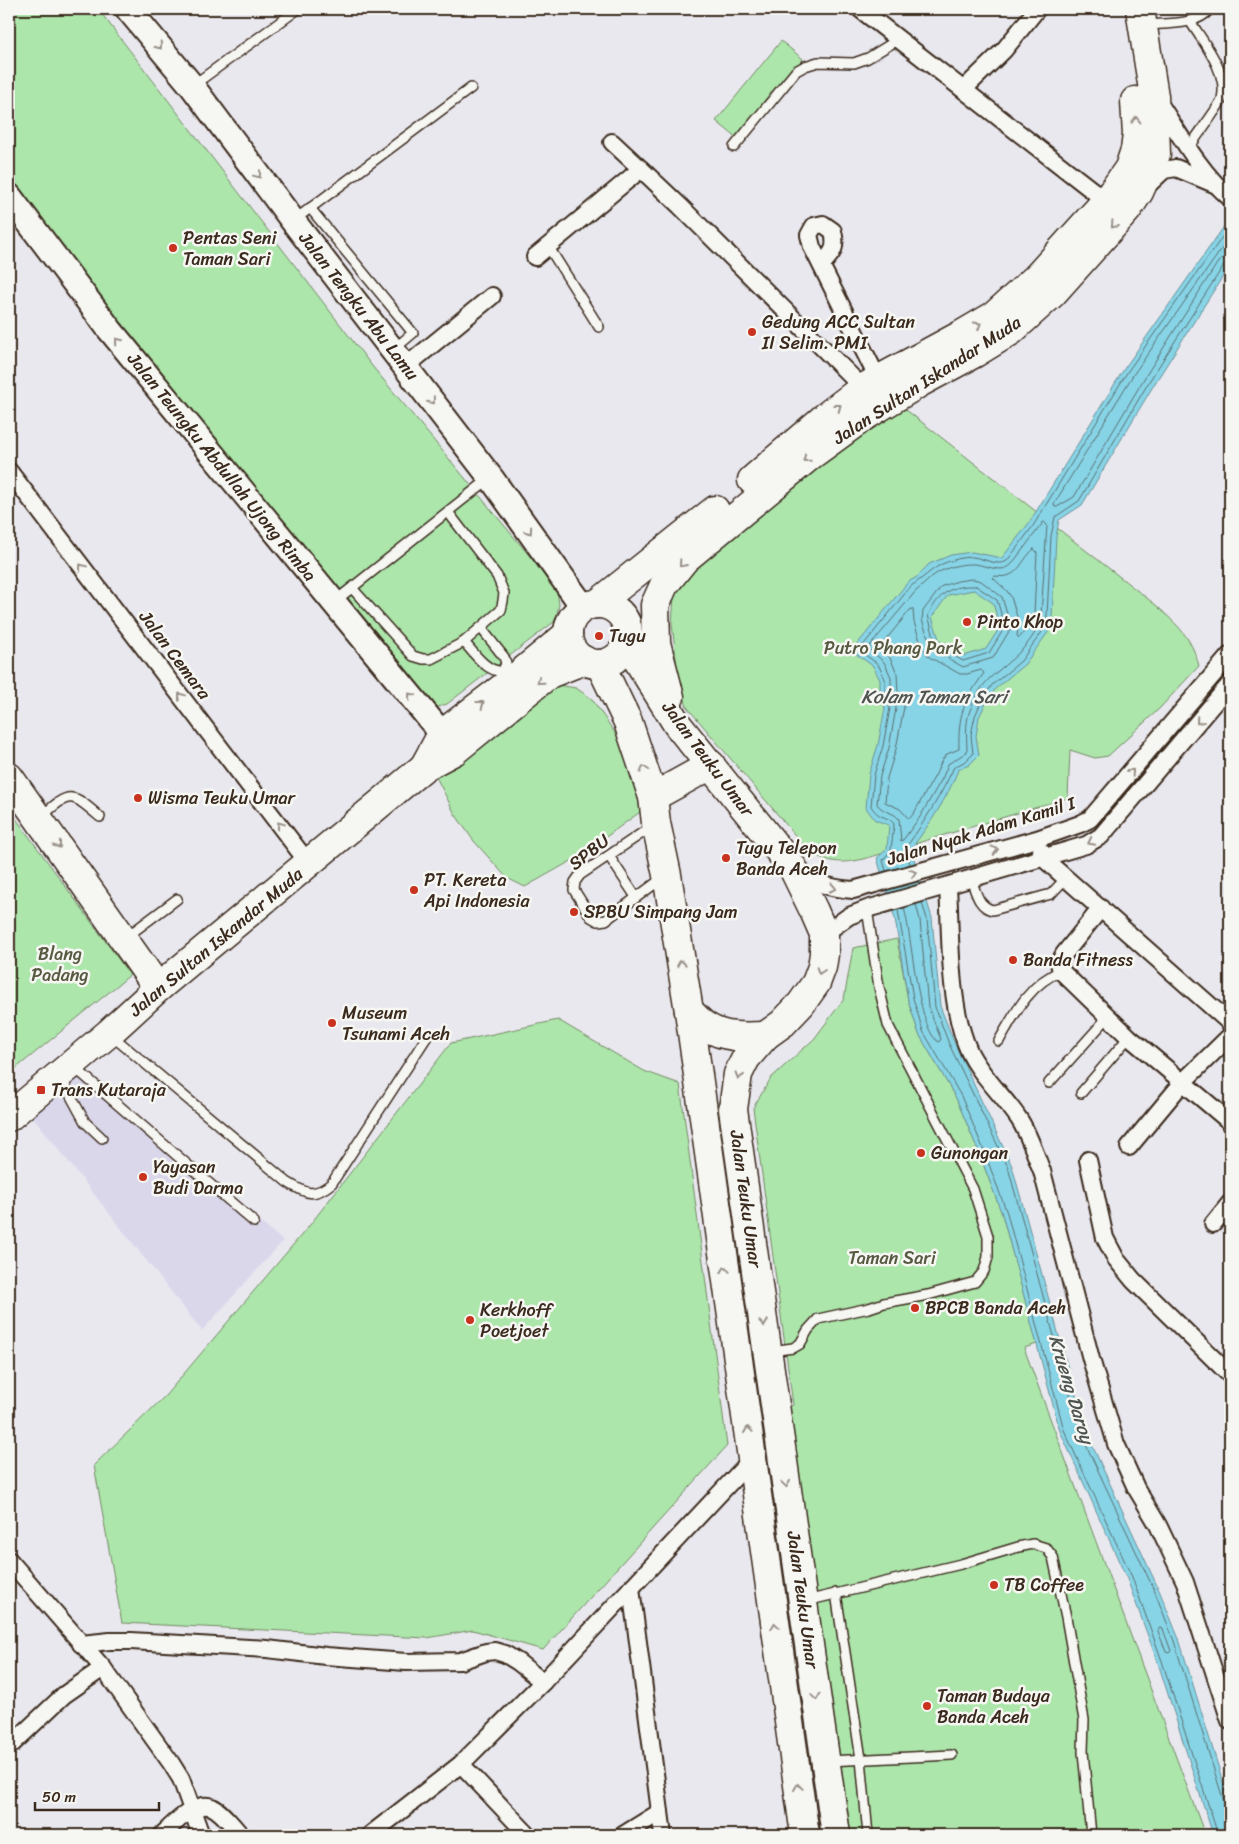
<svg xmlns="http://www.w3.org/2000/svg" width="1239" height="1844" font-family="Sriracha,sans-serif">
<rect width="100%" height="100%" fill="#e9e8ef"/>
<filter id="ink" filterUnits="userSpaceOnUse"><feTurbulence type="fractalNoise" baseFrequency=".02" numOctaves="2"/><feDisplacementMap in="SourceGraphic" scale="10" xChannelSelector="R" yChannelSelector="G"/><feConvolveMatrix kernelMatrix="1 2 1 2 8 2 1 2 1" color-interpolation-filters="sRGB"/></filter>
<g filter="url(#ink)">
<path fill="#dad7eb" d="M83 1072 283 1241 202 1331 30 1113Z"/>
<g fill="#ace6ab" stroke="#748864">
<path d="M9 9H98L372 366 557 589 559 605 555 621 447 704 438 707 429 701 389 648 369 644 117 327 9 178Z"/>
<path d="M781 41 803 59 738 139 716 121Z"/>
<path d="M896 402 1157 606C1178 626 1191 636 1199 666L1159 709 1108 756 1095 758 1070 750 1068 798 864 859C841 864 831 863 810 853L687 707 678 676 672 624 674 596 691 563Z"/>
<path d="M557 685 576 688 592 699 621 742 644 809 580 856 525 887 507 878 473 840 455 814 436 777 538 692Z"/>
<path d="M9 809 130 975 9 1074Z"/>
<path d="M897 939 908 1000 919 1034 956 1098 978 1150 1002 1214 1037 1344 1024 1348 1205 1835H851L789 1407 793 1405 753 1108 771 1078 814 1039 844 999 853 948Z"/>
<path d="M558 1020 644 1071 680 1084 727 1446 543 1650 473 1630 427 1638 122 1623 94 1465 165 1396 309 1226 451 1043Z"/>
</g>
<path fill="#87d4e7" stroke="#699097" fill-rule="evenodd" d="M1230 218V265L1155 383 1082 505 1059 520 1056 537 1052 617 1049 631 1025 664 996 688 986 703 979 717 976 736 979 755 969 765 958 770C947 799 929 825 911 849L932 918 940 1006 954 1042 1012 1166 1072 1383 1092 1445 1159 1590 1179 1639 1230 1805V1835H1213L1158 1663 1127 1579 1060 1431 1002 1214 978 1150 956 1098 919 1034 908 1000 895 919 877 858 887 849 889 825 875 820 866 808 869 774 878 745 885 708 880 698V680L873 666 856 654 855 647 908 582 917 577 929 564 951 555 972 552 1002 558 1029 523 1124 369ZM974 590 993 603 1000 627 986 649 964 656 940 642 932 617 948 595Z"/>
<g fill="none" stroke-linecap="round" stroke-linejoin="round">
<g stroke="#596e6e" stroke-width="1">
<path d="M1230 237 1133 375 1054 504 1055 507H1057L1074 497 1145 377 1218 262 1223 258 1230 257"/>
<path d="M1044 522 1047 525 1041 615C1035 646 1009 660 988 680 980 688 973 702 969 713 965 726 967 739 967 752L948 764 943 777 920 817 903 840 901 841 899 819C893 811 883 813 877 804L880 776 889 748 896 708 891 695V677L884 662 870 650 869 647 916 591C923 586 929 578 937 573 946 568 959 564 970 564 984 563 1000 575 1011 565Z"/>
<path d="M1034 549 1037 552 1034 614 1031 624 1019 638 1017 636 1019 623 1011 597 1007 591 993 578 995 576C1019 580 1019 562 1034 549Z"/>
<path d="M973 579 981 581 1002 597 1011 628 993 658 963 667 932 649 922 620 923 611 942 586 958 581Z"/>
<path d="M976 586 997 600 1005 627 989 653 963 661 936 645 928 615C940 593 950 585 976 586Z"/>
<path d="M913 609 914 622 922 647 929 657 960 674H967L981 670 984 673C964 702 958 713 959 749L947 754 942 760 936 774 914 813 909 819 900 809 885 802 887 778 896 749 904 707 898 693 897 673 889 656 880 647 910 610Z"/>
<path d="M910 864 906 850 907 846C925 821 941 795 954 767L966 761 973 754 971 735 975 716 982 700 992 685 1021 661 1044 629 1047 616 1051 536 1055 517 1079 501 1150 380 1224 265 1230 263"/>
<path d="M886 871 883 860 891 850 894 824C888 815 879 820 871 806L874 775 883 746 890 708 885 697V679L878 664 861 652V648L911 586C927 576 935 564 954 560 959 558 967 557 973 557 983 558 998 567 1007 561L1033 526 1128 371 1230 226"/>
<path d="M922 903 927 919 935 1007 949 1044 1008 1167 1067 1384 1087 1447 1155 1592 1174 1641 1223 1799 1226 1802 1230 1803"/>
<path d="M904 908C912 934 917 1030 939 1042L941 1039 928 1007 920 920 916 904"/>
<path d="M898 910 913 998 923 1031 961 1096 983 1148 1007 1213 1064 1430 1132 1577 1162 1661 1218 1835"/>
<path d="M1160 1628 1163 1629 1171 1651 1169 1653 1166 1652 1158 1631Z"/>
</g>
<g stroke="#3b2a1e" stroke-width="12">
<g id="lane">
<path d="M364 9H374"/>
<path d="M1145 25C1165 23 1197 26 1210 9"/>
<path d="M192 86 298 9"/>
<path d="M734 147 796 71 805 66 818 62 854 63 868 58 899 39"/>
<path d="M1189 148C1195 138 1219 107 1222 99 1229 73 1203 42 1190 21"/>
<path d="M310 208 413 333 393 350"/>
<path d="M293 221 471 88"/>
<path d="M548 246 599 327"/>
<path d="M352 588 413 656 423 659H431L464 642 501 610 503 601 504 593 497 576 448 512"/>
<path d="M334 602 490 478"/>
<path d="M481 628 504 657 506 663 503 671"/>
<path d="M464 642C473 652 487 673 503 671L509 679"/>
<path d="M41 817C70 791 71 792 100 817"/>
<path d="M654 825 580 875 575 882 574 890 591 917 598 921 606 920 664 877"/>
<path d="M609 856 636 897"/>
<path d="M971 879C976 892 978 907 993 910L1051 894 1066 878"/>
<path d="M125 938 177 899"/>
<path d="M111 1035 287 1182C306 1194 314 1198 332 1183L428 1035"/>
<path d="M999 1041C1015 1013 1030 983 1061 971"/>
<path d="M73 1066 254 1222"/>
<path d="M61 1078 85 1122 102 1138"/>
<path d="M1049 1083 1108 1017"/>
<path d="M1081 1093 1129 1037"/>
<path d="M771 1351 793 1348 800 1344 808 1330 818 1319 869 1308 884 1303 928 1295 975 1282 984 1271 988 1257V1236L973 1189 888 1025 879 987 867 909"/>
<path d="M836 1593 861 1759 868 1835"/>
<path d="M806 1601 961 1564 1018 1547 1033 1544 1046 1548 1053 1557 1066 1617 1084 1720 1083 1752 1091 1835"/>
<path d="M828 1761 952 1755"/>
</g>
</g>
<g stroke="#3b2a1e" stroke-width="20">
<g id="street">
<path d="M860 9 1106 201"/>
<path d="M964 89 1004 50 1037 9"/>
<path d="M1157 100C1179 133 1199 171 1230 198"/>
<path d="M612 142 641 169"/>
<path d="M1148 185 1164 170 1176 168 1214 184"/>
<path d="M535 257 641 169 680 206 863 388"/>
<path d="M821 265C833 253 837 248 833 231L823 224 814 226 809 235 812 247 878 379"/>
<path d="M405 367 492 296"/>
<path d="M9 471 309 864"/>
<path d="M1041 851 1043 858 1230 1023"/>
<path d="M797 871C818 884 828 888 853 890L1037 839 1080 824 1090 819 1230 655"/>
<path d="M948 886C951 937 948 1004 969 1051 980 1075 1004 1096 1019 1119 1029 1134 1035 1154 1042 1171L1091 1359 1116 1444 1136 1488 1158 1525 1185 1582 1230 1721"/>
<path d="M1101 908 1064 954 1059 963 1061 971 1129 1037 1230 1122"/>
<path d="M824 934 849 916 867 909 1086 845 1101 836 1230 684"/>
<path d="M1129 1147 1183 1082 1230 1036"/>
<path d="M1088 1160 1105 1238 1116 1259 1133 1280 1230 1375"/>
<path d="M1213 1224 1230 1203"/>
<path d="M9 1560 103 1668 171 1763 181 1779 201 1835"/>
<path d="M631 1588 663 1835"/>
<path d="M81 1644 110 1641H131L267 1649 326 1656 406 1662 460 1661 486 1652 495 1651 505 1654 518 1662 543 1682"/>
<path d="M9 1747 64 1695 103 1668"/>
<path d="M461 1764 528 1835"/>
<path d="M162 1835C172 1825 196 1800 212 1807 223 1812 233 1827 241 1835"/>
<path d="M370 1835 461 1764 543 1682 752 1459"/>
<path d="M623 1835 660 1812"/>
</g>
</g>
<g stroke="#3b2a1e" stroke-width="28">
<g id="secondary">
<path d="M128 9 192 86 293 221 491 478 584 608"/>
<path d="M9 196 110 330 442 734"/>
</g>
</g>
<g stroke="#3b2a1e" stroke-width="31">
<g id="highway">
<path d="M752 480 825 417 863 388 961 335 995 315 1036 278 1106 201 1129 168 1135 150 1137 135 1135 101"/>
<path d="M597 604 715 510"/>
<circle cx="598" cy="634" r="30"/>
<path d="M632 651 677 724 793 868 814 911 824 934V954L822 967 816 983 801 1004 783 1023 765 1036 746 1058 738 1074 733 1109 836 1835"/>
<path d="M600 664 628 722 653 797 656 823 667 875 689 1011 805 1835"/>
<path d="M670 697 656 643 655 605 664 585 685 559 810 456 865 416 921 382 975 353 1011 331 1053 293 1127 210 1139 192 1156 154 1154 96 1140 9"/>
<path d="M424 767 442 734 510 682 568 634"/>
<path d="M9 777 158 988"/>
<path d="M653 797 711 765"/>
<path d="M689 1011C695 1016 700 1023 707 1027 724 1038 745 1037 765 1036"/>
<path d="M9 1117 109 1033 158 988 424 767 454 751 549 674 584 660"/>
</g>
</g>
<use href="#lane" stroke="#f6f6f2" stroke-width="9"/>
<use href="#street" stroke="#f6f6f2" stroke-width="16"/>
<use href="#secondary" stroke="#f6f6f2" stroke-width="24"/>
<use href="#highway" stroke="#f6f6f2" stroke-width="28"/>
</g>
<defs><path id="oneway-chevron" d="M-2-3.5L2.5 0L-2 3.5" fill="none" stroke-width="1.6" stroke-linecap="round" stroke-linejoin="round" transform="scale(1.25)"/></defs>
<g stroke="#989088">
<use href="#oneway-chevron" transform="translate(159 46) rotate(51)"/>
<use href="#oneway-chevron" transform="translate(1136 120) rotate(-91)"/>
<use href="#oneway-chevron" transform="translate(258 175) rotate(53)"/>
<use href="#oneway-chevron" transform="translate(1114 225) rotate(132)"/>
<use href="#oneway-chevron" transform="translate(978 325) rotate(-31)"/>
<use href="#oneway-chevron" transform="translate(118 341) rotate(-129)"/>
<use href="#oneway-chevron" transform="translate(432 401) rotate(52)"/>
<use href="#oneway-chevron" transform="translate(838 407) rotate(-37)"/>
<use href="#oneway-chevron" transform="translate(806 459) rotate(141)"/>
<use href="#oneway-chevron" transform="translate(529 531) rotate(55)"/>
<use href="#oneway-chevron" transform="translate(682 564) rotate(131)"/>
<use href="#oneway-chevron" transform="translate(82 567) rotate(-127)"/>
<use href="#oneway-chevron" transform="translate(540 681) rotate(141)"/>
<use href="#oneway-chevron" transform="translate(181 696) rotate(-127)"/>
<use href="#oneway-chevron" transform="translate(411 696) rotate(-129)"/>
<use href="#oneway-chevron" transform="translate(481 704) rotate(-37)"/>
<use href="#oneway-chevron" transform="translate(1199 721) rotate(130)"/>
<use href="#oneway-chevron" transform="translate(644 769) rotate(-108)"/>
<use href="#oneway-chevron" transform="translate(1131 772) rotate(-49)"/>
<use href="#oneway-chevron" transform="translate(280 825) rotate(-127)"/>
<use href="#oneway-chevron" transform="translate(1091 842) rotate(153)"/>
<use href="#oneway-chevron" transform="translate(58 845) rotate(54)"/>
<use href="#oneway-chevron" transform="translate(995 850) rotate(-15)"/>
<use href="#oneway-chevron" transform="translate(913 873) rotate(-16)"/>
<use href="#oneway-chevron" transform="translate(833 888) rotate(12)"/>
<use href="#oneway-chevron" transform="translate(681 963) rotate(-99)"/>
<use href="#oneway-chevron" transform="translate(820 971) rotate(108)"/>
<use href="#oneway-chevron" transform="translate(739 1076) rotate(107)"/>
<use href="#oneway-chevron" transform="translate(725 1270) rotate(-98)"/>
<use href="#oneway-chevron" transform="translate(764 1323) rotate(82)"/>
<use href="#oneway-chevron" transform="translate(748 1430) rotate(-98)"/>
<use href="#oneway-chevron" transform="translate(786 1484) rotate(82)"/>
<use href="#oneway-chevron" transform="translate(775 1626) rotate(-98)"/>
<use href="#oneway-chevron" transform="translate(816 1697) rotate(82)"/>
<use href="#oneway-chevron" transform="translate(798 1787) rotate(-98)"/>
</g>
</g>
<g fill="#c8321e" stroke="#f6f6f2" stroke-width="2">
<circle cx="173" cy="248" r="5"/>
<circle cx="752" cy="332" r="5"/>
<circle cx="967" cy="622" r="5"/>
<circle cx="599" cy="636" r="5"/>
<circle cx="138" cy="798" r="5"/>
<circle cx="726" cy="858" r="5"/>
<circle cx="414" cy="890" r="5"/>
<circle cx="574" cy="912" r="5"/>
<circle cx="1013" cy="960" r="5"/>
<circle cx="332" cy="1023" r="5"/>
<rect x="36" y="1085" width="10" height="10" rx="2.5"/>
<circle cx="921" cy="1153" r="5"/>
<circle cx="143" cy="1177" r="5"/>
<circle cx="915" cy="1308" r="5"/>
<circle cx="470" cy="1320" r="5"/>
<circle cx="994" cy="1585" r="5"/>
<circle cx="927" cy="1706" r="5"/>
</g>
<g text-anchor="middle" stroke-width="5" stroke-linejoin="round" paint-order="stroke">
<g font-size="18" fill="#3b2a1e" stroke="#f6f6f2" text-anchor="start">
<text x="183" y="244">Pentas Seni<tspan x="183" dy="21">Taman Sari</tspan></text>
<text x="762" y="328">Gedung ACC Sultan<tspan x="762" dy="21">II Selim. PMI</tspan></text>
<text x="977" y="628">Pinto Khop</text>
<text x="609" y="642">Tugu</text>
<text x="148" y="804">Wisma Teuku Umar</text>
<text x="736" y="854">Tugu Telepon<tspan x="736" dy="21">Banda Aceh</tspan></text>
<text x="424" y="886">PT. Kereta<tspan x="424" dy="21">Api Indonesia</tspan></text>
<text x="584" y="918">SPBU Simpang Jam</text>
<text x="1023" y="966">Banda Fitness</text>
<text x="342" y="1019">Museum<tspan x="342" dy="21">Tsunami Aceh</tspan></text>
<text x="51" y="1096">Trans Kutaraja</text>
<text x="931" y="1159">Gunongan</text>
<text x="153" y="1173">Yayasan<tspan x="153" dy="21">Budi Darma</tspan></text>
<text x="925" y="1314">BPCB Banda Aceh</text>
<text x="480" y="1316">Kerkhoff<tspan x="480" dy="21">Poetjoet</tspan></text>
<text x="1004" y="1591">TB Coffee</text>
<text x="937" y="1702">Taman Budaya<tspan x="937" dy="21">Banda Aceh</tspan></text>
</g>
<g font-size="18" fill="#3b2a1e" stroke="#f6f6f2">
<text transform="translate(359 306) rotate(52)" y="6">Jalan Tengku Abu Lamu</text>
<text transform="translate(927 380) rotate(-33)" y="6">Jalan Sultan Iskandar Muda</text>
<text transform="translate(222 467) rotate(51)" y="6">Jalan Teungku Abdullah Ujong Rimba</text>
<text transform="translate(175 655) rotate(53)" y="6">Jalan Cemara</text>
<text transform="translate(708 759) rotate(53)" y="6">Jalan Teuku Umar</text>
<text transform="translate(981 831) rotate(-17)" y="6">Jalan Nyak Adam Kamil I</text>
<text transform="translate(589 852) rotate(-38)" y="6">SPBU</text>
<text transform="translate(216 942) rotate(-40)" y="6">Jalan Sultan Iskandar Muda</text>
<text transform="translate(746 1199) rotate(82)" y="6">Jalan Teuku Umar</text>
<text transform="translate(803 1600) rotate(82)" y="6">Jalan Teuku Umar</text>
</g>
<g font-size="18" fill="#575941" stroke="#f6f6f2">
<text x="893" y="654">Putro Phang Park</text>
<text x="60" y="960">Blang<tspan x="60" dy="21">Padang</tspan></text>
<text x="892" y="1264">Taman Sari</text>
</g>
<g font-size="19" font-style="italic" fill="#4e5450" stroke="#f6f6f2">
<text x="934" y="703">Kolam Taman Sari</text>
<text transform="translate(1072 1389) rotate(73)" y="7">Krueng Daroy</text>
</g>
</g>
<rect width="1239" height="1844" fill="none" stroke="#f6f6f2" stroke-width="30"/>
<rect x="15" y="15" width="1209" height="1814" fill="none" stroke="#3b2a1e" stroke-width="2" filter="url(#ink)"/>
<path d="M35 1802v8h124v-8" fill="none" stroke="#3b2a1e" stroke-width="2.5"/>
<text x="42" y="1802" font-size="15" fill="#3b2a1e" stroke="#f6f6f2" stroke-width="4" paint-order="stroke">50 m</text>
</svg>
